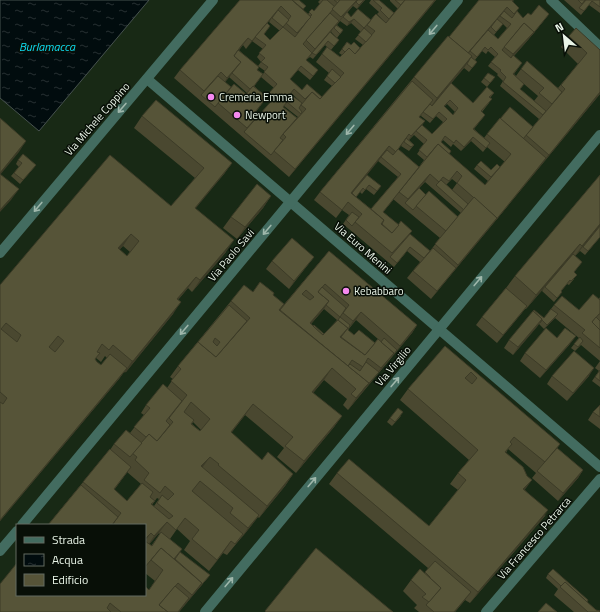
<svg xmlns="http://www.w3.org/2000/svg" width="600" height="612" font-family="'Titillium Web',sans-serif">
<defs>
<pattern id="water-ripples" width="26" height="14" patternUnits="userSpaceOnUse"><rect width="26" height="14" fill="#010c0e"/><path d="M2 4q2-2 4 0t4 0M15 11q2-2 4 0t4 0" fill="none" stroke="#263031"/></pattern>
</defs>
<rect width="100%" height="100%" fill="#182915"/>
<path fill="url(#water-ripples)" stroke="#47524f" d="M0 0H149L39 131 0 98Z"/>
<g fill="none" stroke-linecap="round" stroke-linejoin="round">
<g stroke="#436c60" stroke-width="10">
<path d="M551 0 600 47"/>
<path d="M147 79 600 467"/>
<path d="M0 253 213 0"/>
<path d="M22 525 458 0"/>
<path d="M0 551 17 531"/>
<path d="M205 612 600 135"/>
<path d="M486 612 600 479"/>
</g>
</g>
<g fill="#4a4830" fill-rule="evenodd">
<path d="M240 0 306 6 303 10 308 14 312 9 314 11 320 4 318 2 320 0H365L357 9 353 6 347 13 351 17 386 23 377 14 379 12 369 3 371 0H379L394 13 398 9 390 1V0H436L289 177 174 78 180 70ZM271 19 269 22 280 31 270 40 264 34 270 26 267 23ZM340 21 347 26 351 23 361 32 355 39 363 45 360 48 351 45 347 42 339 53 342 55 340 57 331 50 339 40 330 33 332 30 331 32 337 38 343 30 337 25ZM252 41 263 49 257 57 261 62 258 66 265 71 263 74 257 70 239 50 243 45 246 49ZM325 45 327 47 316 62 329 73 324 80 332 86 322 97 302 90 290 79 298 70 310 80 315 74 306 60 310 57 313 59ZM230 76 229 77 247 93 246 94 231 87 225 82ZM261 77 274 88 266 97 272 101 252 123V117L261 105 254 86ZM291 93 302 103 290 94ZM284 106 298 117 297 118 283 107Z"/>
<path d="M514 0 513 2 517 12 523 18 531 15 549 14 528 40 514 56 519 67 514 74 516 76 521 69 558 88 578 64 561 47 569 36 600 50V94L431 299 407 278 420 262 407 251 394 267 343 224 349 215 342 210 336 218 314 200 320 192 414 77ZM503 24 507 28 498 39 494 35ZM482 51 486 54 488 51 495 57 488 66 498 74 497 75 503 81 500 86 539 119 533 127 487 134 484 138 474 129 485 115 482 112 489 103 490 98 494 93 473 103 451 83 464 68 469 72 477 62 475 60ZM524 84 538 96 534 101 520 89ZM447 104 455 112 453 115 444 107ZM422 115 421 116 430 123 436 116 443 122 432 134 422 125 425 121 419 117ZM414 135 424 144 417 154 424 160 419 167 398 149 403 142 401 146 409 151 414 145 409 140ZM443 140 451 147 453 144 461 151 471 141 483 152 487 147 505 162 500 167 491 170 477 165 474 169 488 181 485 185 449 154 441 142ZM379 159 378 161 398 177 371 209 356 197 360 192 362 194 366 189 374 195 378 190 362 181ZM452 179 457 183 452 190 446 185ZM425 182 461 213 458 217 426 195 419 188ZM393 199 440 238 430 251 383 212 394 199Z"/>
<path d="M564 0H600V13L589 5 581 15Z"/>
<path d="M495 77 487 87 481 82 484 78Z"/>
<path d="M142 116 232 163 224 174 195 208 226 252 192 292 188 288 178 300 173 314 126 372H124L119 379 0 521V285L171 206 195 178 134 128ZM123 246 130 252 127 256 119 250ZM105 356 107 358 101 365 95 360 96 358 101 362Z"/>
<path d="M18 160 36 165 20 184 11 176 19 167 16 164Z"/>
<path d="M600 175V237L585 255 580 251 575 256 582 262 574 272V279L569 285 567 284 561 291 559 296 554 302 542 291 544 288 526 309H525L497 343 476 325 482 317 506 288 515 276Z"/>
<path d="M271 196 263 208 237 239 223 228 231 217Z"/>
<path d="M329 251 417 325 412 333 348 410 343 405 347 399 324 380 313 393 342 416 334 427 296 473 277 457 284 448 245 415 231 433 262 460 293 474 285 486 259 518 258 517 251 526 227 555 223 553 209 571 184 550 190 541 177 529 170 539 180 553 210 575 179 612H0L149 590 155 581 145 573V525H48L110 449V450L114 444 130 433 144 415 141 413 146 405 167 388 173 379 170 377 178 366 231 301 253 292 273 295 281 308ZM324 309 337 320 324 334 311 324ZM356 320 378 339 375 343 354 335 348 330ZM193 422 201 430 200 431 192 424ZM127 472 141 484 127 501 114 490ZM157 498 159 499 154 506 152 505ZM159 533 160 534 151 546 149 544Z"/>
<path d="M314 257 289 289 266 269 272 261Z"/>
<path d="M600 297V361L581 345 575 351 571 348 579 338 555 318 544 329 539 324 513 355 504 348 509 340 544 318 554 305 579 310 599 299Z"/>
<path d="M570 344 540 378 520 361 525 353Z"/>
<path d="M445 346 560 444 557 448 583 470 578 478 558 501 532 478 536 473 508 449 506 453 525 490 545 516 470 603 465 600 455 612H419L414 608 417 605 403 591 411 580 425 573 428 568 329 484 337 473 429 526 458 490 450 484 458 473 469 460 400 400 408 389Z"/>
<path d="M600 361V387L592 381 599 371 595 368Z"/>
<path d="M552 376H589L567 401 547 384Z"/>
<path d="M600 405V429L588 420 593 412Z"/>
<path d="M401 416 392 426 387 422 390 418Z"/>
<path d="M548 574 587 602 596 610 600 611V610V612H574L554 595 558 589 546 578Z"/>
</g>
<g fill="#3c3b27">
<path d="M357 0H359L356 2 343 17 303 64 315 49Z"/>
<path d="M364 0H365L357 9 359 5Z"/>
<path d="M435 0H436L289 177 295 169Z"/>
<path d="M281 6 275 14 246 49 252 41Z"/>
<path d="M507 7 501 15 463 60 465 56Z"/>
<path d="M549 14 528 40 508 62 513 54Z"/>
<path d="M354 19 351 23 347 26 349 22Z"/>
<path d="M248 38 243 45 236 54 241 46Z"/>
<path d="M328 41 325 45 313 59 316 55Z"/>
<path d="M472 56 464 68 429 110 437 98Z"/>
<path d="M241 62 235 70 222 86 227 78Z"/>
<path d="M600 92V94L431 299 437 291 458 265Z"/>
<path d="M425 121 419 129 416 131 406 144 411 136Z"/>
<path d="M473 137 471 141 461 151 464 147Z"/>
<path d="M26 141 19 152 0 175V173Z"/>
<path d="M389 146 384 154 349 197 351 193Z"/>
<path d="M232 163 224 174 187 219 195 208Z"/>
<path d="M430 174 425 182 406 203H405Z"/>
<path d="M19 189 11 200 0 212V210Z"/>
<path d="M271 196 263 208 237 239 245 227Z"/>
<path d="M600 224V226L572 260 582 246Z"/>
<path d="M131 234 123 246 110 260 118 248Z"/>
<path d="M234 240 226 252 192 292 200 280Z"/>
<path d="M580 244 570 258 526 309 536 295Z"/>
<path d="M314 257 308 264 289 289 294 281Z"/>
<path d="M196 277 188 288 169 310 177 299Z"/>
<path d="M329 301 324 309 305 331 310 323Z"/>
<path d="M181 302 173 314 126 372 124 373 132 361Z"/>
<path d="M527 306 521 314 497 343 503 335Z"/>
<path d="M361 312 356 320 348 329 353 321Z"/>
<path d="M558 314 555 318 544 329 547 325Z"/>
<path d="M542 320 537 327 513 355 518 347Z"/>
<path d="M417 325 412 333 391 358 400 346Z"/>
<path d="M576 336 570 344 540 378 546 370Z"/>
<path d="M394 353 388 361 348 410 356 398Z"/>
<path d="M127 368 119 379 0 521V520Z"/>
<path d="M332 368 324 380 304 404 312 392Z"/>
<path d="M594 368 589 376 567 401 573 393Z"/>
<path d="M253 404 245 415 223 444 231 432Z"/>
<path d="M342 416 334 427 296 473 304 461Z"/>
<path d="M210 457 202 468 201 466Z"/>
<path d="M131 467 123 478 106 501 114 489Z"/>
<path d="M583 470 578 478 558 501 563 493Z"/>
<path d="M293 474 285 486 259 518 267 506Z"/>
<path d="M532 480 524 491 523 489Z"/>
<path d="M548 510 543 517 548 512 545 516 470 603 478 592Z"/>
<path d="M259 515 251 526 240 540 248 528Z"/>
<path d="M167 522 159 533 146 548 154 536Z"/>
<path d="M151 533 145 541V539Z"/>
<path d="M231 541 223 553 209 571 217 560Z"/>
<path d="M210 575 179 612H178L202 583Z"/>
<path d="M471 592 465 600 455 612H454Z"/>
</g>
<g fill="#565438" stroke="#3c3b27" fill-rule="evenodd">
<path d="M240 0H292L311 17 297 33 286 23 291 16 281 6 252 41 248 38 241 46 234 56 241 62 227 78 221 72 204 91 180 70Z"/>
<path d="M292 0H299L306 6 303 9Z"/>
<path d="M323 0H327L335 7 303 44 312 53 330 32 339 40 334 46 328 41 316 55 312 53 306 60 318 70 313 76 301 66 290 79 302 90 307 84 322 97 320 99 312 92 305 99 294 89 290 94 302 103 299 108 302 112 301 114 287 102 283 107 297 118 283 134 280 138 283 140 271 155 244 132 275 97 269 93 277 84 264 72 268 67 261 62 265 58 259 53 266 45 255 37 267 23 270 26 264 34 270 40 283 27 295 37 308 20 311 17 310 16 312 15 309 12 312 9 314 11Z"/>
<path d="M334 0H340L338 3Z"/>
<path d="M340 0H357L341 17 332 9Z"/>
<path d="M358 0H364L359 5 356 2Z"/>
<path d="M373 0H379L394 13 389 19 380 10 382 8Z"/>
<path d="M395 0H405L401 5Z"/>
<path d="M405 0H435L295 169 274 151 286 137 283 134 306 109 301 105 312 92 320 99 344 73 322 54 327 47 340 57 349 48 355 54 375 31 367 25 374 16 376 14 386 23Z"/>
<path d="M479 0H513L512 1 519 8 514 14 507 7 468 53 449 37Z"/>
<path d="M578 0H585L582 4Z"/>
<path d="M586 0H600V7L592 1 584 11 579 8Z"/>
<path d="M539 5 549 14 531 36 534 32 524 23 502 50 511 58 513 55 522 63 513 74 524 84 520 89 546 111 543 115 503 82 506 77 500 71 501 70 491 62 498 54 491 47 488 50 485 47 477 57 470 51 488 30 498 39 511 24 500 16 504 11 512 18 517 11 523 18 528 13 531 15Z"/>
<path d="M358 9 371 20 364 28 354 19 349 22 343 17 347 12 351 17Z"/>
<path d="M278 10 289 20 283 27 272 18Z"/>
<path d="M330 13 339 21 315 49 306 40Z"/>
<path d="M497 19 503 24 496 32 491 27Z"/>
<path d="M524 23 534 32 513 54 504 47Z"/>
<path d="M336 25 343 30 340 34 334 28Z"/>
<path d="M364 28 372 35 366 42 358 35Z"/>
<path d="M576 28 600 50V92L549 155 526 135 565 89 561 85 587 53 569 36Z"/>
<path d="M448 36 472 56 437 98 414 77Z"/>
<path d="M347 42 351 45 354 42 360 48 355 54 349 48 345 52 342 49Z"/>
<path d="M238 50 259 67 257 70 263 74 254 86 257 89 253 86 250 89 232 73 241 62 234 56Z"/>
<path d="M471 57 477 62 472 68 467 64Z"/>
<path d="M527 61 562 92 552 104 539 93 544 88 521 69Z"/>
<path d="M332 69 341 77 335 83 327 76Z"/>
<path d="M488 73 495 77 490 83 484 78Z"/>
<path d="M218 76 231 87 215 107 201 95Z"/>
<path d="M412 81 433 100 419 117 425 121 411 136 409 134 396 152 389 146 351 193 384 220 381 224 392 233 401 221 412 231 392 253 355 222 362 214 348 202 342 210 320 192Z"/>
<path d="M451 83 473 103 487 87 494 93 489 97 492 99 481 111 485 115 473 129 490 143 486 148 473 137 464 147 456 140 454 143 445 136 441 142 451 151 449 154 438 144 427 157 419 150 427 140 416 131 422 125 432 134 447 119 439 112 433 119 423 112 430 104 432 106ZM450 100 458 108 453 115 444 106Z"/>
<path d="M234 84 246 94 253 86 267 97 252 116 255 119 247 128 218 103Z"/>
<path d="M156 100 232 163 195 208 234 240 200 280 196 277 177 299 181 302 133 361H132L113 345 109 350 102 344 97 352 100 353 95 359 97 362 101 365 110 354 127 368 0 520V402L3 404 7 398 0 392V285L110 155 171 206 204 168 142 116ZM131 234 139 241 127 256 118 248ZM6 323 21 335 17 342 1 329ZM58 336 64 341 55 352 49 347Z"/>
<path d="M510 107 533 127 523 139 500 119Z"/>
<path d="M0 118 26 141 0 173Z"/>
<path d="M500 118 546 158 495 221 497 218 457 183 462 176 457 171 449 181 443 177 439 182 430 174 408 199 399 192 438 144 485 185 511 154 487 134Z"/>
<path d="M406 138 414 145 411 147 404 142Z"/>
<path d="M398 149 419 167 383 212 399 225 392 233 382 224 384 220 371 209 401 174 381 157 387 150 393 155Z"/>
<path d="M23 154 36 165 23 180 14 173 22 163 18 160Z"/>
<path d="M481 161 491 170 497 164 500 167 491 177 477 165Z"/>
<path d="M0 174 19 189 0 210Z"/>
<path d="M367 175 381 186 377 191 369 185 365 190 363 188 356 197 352 193Z"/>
<path d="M600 175V224L582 246 580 244 536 295 515 276Z"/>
<path d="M441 180 468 204 464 210 436 185Z"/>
<path d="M257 184 271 196 245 227 231 217Z"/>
<path d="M419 188 426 195 413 210 405 203Z"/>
<path d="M429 191 458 217 446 231 416 206Z"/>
<path d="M474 197 497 218 458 265 435 244Z"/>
<path d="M352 212 359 217 352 226 346 220Z"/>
<path d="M600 226V237L588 251 583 247Z"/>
<path d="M410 234 430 251 424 258 410 247 397 263 390 257Z"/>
<path d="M292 238 314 257 294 281 272 261Z"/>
<path d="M433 248 456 268 437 291 413 271Z"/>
<path d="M329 251 417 325 400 346 361 312 353 321 343 313 349 305 325 284 318 292 329 301 310 323 323 335 338 320 348 328 340 337 365 355 378 339 394 353 381 368 368 358 363 367 352 360 348 366 280 310ZM306 290 314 297 310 300 302 294Z"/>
<path d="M573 254 582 262 574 272 577 275 571 281 570 280 561 291 562 292 557 298 545 287Z"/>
<path d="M260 282 274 293 273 295 284 304 279 310 369 383 356 398 351 394 356 389 332 368 312 392 342 416 304 461 285 446 293 437 253 404 231 432 262 460 268 452 293 474 267 506 218 465 219 464 210 457 201 466 259 515 248 528 230 513 233 508 200 481 192 491 243 534 235 544 231 541 217 560 192 539 199 530 185 518 176 530 167 522 154 536 151 533 146 538 145 537V525H131L130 524 129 525H112L121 513 83 482 110 449 131 467 114 489 127 501 142 483 153 492 150 497 155 501 151 504 169 519 173 516 157 503 162 495 168 500 174 494 165 486 160 493 144 480 149 473 135 460 137 457 132 453 149 434 157 441 173 422 169 418 187 395 171 381 181 369 178 366 198 342 216 357 250 318 231 301 244 285 253 292ZM191 402 210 419 200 431 191 424 194 420 184 412Z"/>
<path d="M322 287 346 308 340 317 326 305 329 301 318 292Z"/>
<path d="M506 288 527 306 503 335 482 317Z"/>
<path d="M593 294 600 300V314H599L592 322 600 330V348L582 333 585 330 554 305 562 296 579 310Z"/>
<path d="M229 305 247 321 216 357 198 342ZM215 338 220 342 217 346 213 342Z"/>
<path d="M551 309 558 314 547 325 542 320 540 323 542 319 533 311 534 310 544 318Z"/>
<path d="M533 311 542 319 518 347 509 340Z"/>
<path d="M340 317 350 325 348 330 354 335 359 330 375 343 365 355 341 337 348 328 338 320Z"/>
<path d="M596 317 600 321V330L592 322Z"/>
<path d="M314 325 324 334 323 335 313 326Z"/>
<path d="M546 328 557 338 565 328 576 336 546 370 525 353Z"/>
<path d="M580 337 583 341 578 347 574 344Z"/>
<path d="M384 338 397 350 394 354V353L381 342Z"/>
<path d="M445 346 560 444 545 462 514 437 510 442 512 444 505 452 523 467 527 476 532 480 523 489 548 510 478 592 337 473 349 459 429 526 466 480 458 473 478 450 408 389ZM471 372 477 378 472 384 465 378Z"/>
<path d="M574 351 594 368 573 393 552 376Z"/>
<path d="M366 362 379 372 363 390 369 383 348 366 350 364 360 371Z"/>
<path d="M600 370V381L595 377Z"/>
<path d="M163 384 182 401 166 421 170 425 157 441 149 434 146 437 134 427 150 408 146 405Z"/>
<path d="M600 405V417L593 412Z"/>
<path d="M398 408 403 412 395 422 390 418Z"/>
<path d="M126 430 142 443 130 457 114 444Z"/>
<path d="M557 448 583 470 563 493 537 471Z"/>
<path d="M81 485 118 517 112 525H48Z"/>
<path d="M161 532 182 549 174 559 161 548 145 567V541L152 546Z"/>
<path d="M161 548 202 583 192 595 178 583 159 605 168 612H121L110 603 107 608 111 612H0V584L17 563V595H145V586L149 590 163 570 151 560Z"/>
<path d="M316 548 393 612H266L265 611Z"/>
<path d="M180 552 210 575 197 590 202 583 175 559Z"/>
<path d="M435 561 471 592 454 612H434L426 605 441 588 430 578V577L425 572Z"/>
<path d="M420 569 441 588 429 602 422 597 426 594 411 580Z"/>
<path d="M553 569 588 600 587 602 565 582 561 586 548 574Z"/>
<path d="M565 582 596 610 600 611V612H588L560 587Z"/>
<path d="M175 586 189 598 178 612H168L159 605Z"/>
<path d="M546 603 557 612H538Z"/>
</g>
<defs><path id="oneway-shaft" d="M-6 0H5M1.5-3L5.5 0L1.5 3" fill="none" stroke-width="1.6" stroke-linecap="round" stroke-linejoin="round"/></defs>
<g stroke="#9fb7ab">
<use href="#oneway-shaft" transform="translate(433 30) rotate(130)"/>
<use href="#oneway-shaft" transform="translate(122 108) rotate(131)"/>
<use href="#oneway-shaft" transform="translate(350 130) rotate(130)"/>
<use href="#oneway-shaft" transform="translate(38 207) rotate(130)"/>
<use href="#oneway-shaft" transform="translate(267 230) rotate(130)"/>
<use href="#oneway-shaft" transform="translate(478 281) rotate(-50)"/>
<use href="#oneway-shaft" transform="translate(184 330) rotate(130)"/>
<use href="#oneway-shaft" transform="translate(395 382) rotate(-50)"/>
<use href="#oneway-shaft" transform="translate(312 482) rotate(-50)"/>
<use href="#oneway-shaft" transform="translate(229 582) rotate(-50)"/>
</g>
<g fill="#f589ef" stroke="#080f07" stroke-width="1.5">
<circle cx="211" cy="97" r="4"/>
<circle cx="237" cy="115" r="4"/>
<circle cx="346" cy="291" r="4"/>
</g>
<g text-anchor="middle" stroke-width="3" stroke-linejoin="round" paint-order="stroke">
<g font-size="11" fill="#eaf5e8" stroke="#080f07" text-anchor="start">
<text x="219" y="101">Cremeria Emma</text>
<text x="245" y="119">Newport</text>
<text x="354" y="295">Kebabbaro</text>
</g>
<g font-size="11" fill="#eaf5e8" stroke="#080f07">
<text transform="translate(97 119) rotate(-49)" y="4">Via Michele Coppino</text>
<text transform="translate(363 248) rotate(41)" y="4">Via Euro Menini</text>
<text transform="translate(231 255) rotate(-50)" y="4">Via Paolo Savi</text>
<text transform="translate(393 366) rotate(-50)" y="4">Via Virgilio</text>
<text transform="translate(534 538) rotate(-49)" y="4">Via Francesco Petrarca</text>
</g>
<g font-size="12" font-style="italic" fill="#0edcf3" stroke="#080f07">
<text x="47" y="51">Burlamacca</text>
</g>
</g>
<rect x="16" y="524" width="130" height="72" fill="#080f07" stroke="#626b61"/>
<rect x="24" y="537" width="20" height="6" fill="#436c60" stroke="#626b61"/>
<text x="52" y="544" font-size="12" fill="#eaf5e8">Strada</text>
<rect x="24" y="554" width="20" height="12" fill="url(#water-ripples)" stroke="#626b61"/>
<text x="52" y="564" font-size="12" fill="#eaf5e8">Acqua</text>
<rect x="24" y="574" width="20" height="12" fill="#565438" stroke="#626b61"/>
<text x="52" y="584" font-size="12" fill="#eaf5e8">Edificio</text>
<g transform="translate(564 36) rotate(332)" stroke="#080f07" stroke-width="3" paint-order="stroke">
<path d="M0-3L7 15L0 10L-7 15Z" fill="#eaf5e8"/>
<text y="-6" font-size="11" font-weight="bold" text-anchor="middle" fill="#eaf5e8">N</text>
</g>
</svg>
